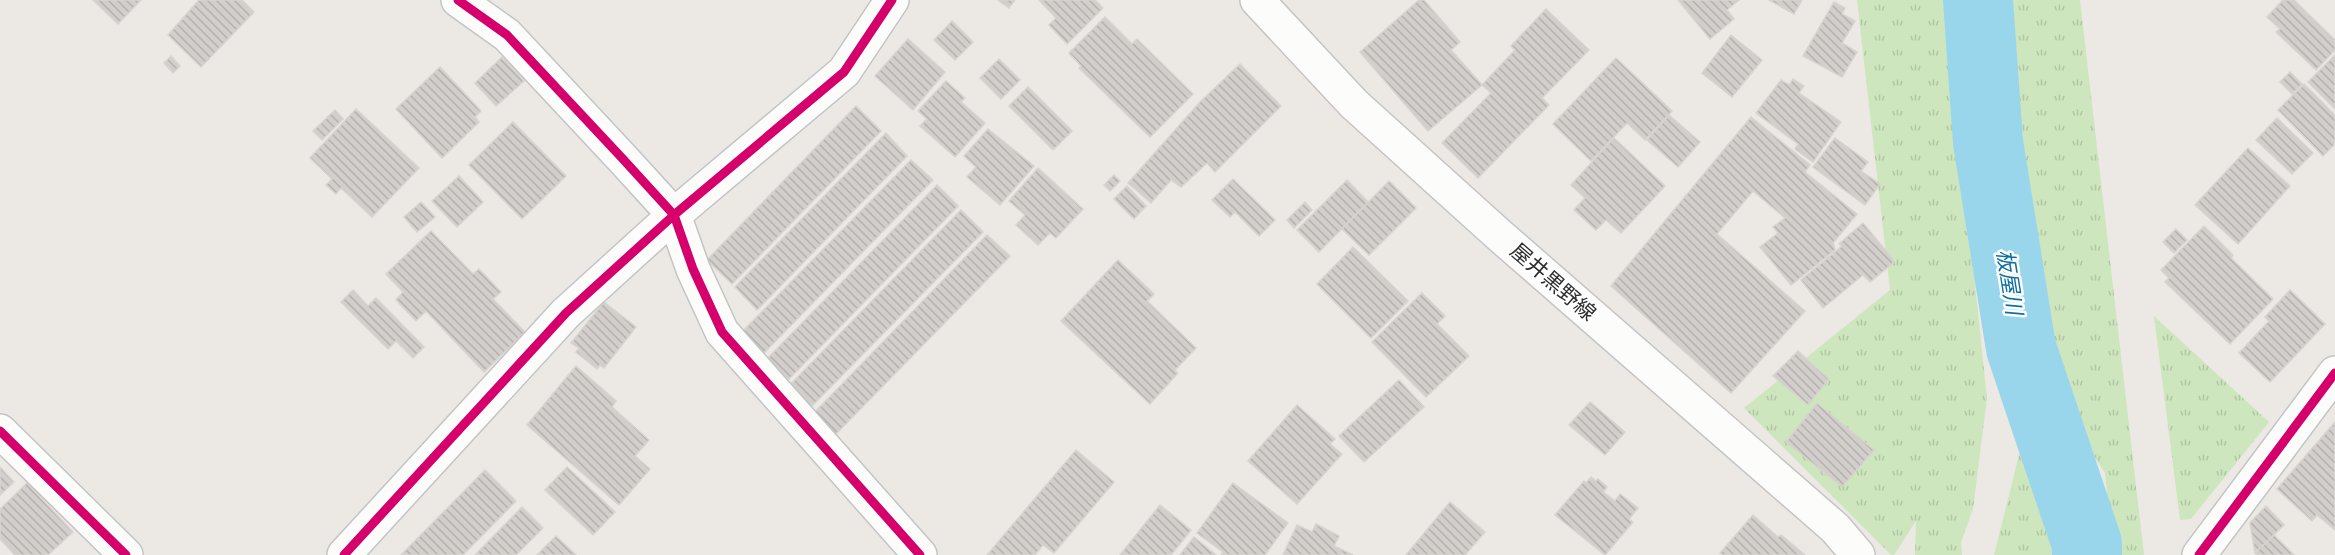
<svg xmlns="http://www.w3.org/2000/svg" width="2335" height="555" font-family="Manrope,'Noto Sans JP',sans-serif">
<defs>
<pattern id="grass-tufts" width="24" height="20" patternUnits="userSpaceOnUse" patternTransform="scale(1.5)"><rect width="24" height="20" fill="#cee6be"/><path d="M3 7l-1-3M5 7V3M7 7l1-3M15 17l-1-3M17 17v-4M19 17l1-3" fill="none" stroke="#b1c6a4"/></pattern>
<pattern id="building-back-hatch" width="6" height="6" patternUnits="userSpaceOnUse" patternTransform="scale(1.5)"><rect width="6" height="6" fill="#d1cecb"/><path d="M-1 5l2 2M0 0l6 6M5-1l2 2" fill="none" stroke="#b4b1af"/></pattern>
</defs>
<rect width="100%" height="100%" fill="#ece8e4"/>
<g fill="url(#grass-tufts)">
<path d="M1857 0H1945L1987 398 1973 509 1961 542 1962 555H1915L1916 521 1894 555H1891L1744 408 1890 290Z"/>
<path d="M2013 0H2080L2144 555H2114L2105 473 2085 442 2054 406 2014 307 2020 130Z"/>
<path d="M2154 316 2269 422 2191 519 2180 520Z"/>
<path d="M2051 437 2087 544 2086 555H1994L2022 443Z"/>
</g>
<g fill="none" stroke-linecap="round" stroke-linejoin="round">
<path stroke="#99d6ec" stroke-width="70" d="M1978 0 1988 142 2021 348 2087 544V555"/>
</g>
<g fill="url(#building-back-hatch)" stroke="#d7d4d0" stroke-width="1.5">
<path d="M93 0H141L118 24Z"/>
<path d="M199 0H242L254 12 201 67 168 35Z"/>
<path d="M998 0H1015L1009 8Z"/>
<path d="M1039 0H1095L1103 8 1067 44 1049 25 1056 18Z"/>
<path d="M1419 0H1424L1460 42 1451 50 1482 85 1428 131 1360 52Z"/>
<path d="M1678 0H1739L1727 10 1734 19 1710 39Z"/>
<path d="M1769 0H1802L1794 14Z"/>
<path d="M2283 0H2294L2335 40V50L2316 70 2276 32 2280 29 2267 17Z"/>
<path d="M1834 2 1845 8 1842 14 1855 21 1842 43 1857 52 1842 77 1803 56Z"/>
<path d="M1546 9 1589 50 1542 98 1549 105 1478 178 1442 143 1491 93 1482 85 1515 50 1511 46Z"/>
<path d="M1105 17 1132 44 1137 39 1193 94 1150 137 1079 68 1081 66 1069 53Z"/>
<path d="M952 21 973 42 955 60 934 40Z"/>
<path d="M1731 35 1762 60 1732 97 1702 73Z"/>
<path d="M908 39 945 72 913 110 875 76Z"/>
<path d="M2335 55V109L2308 82Z"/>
<path d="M171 56 180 66 173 73 164 63Z"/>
<path d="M502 57 524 81 496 106 475 83Z"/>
<path d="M1616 58 1672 111 1645 140 1627 123 1591 161 1553 124Z"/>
<path d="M999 59 1020 80 1001 99 980 78Z"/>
<path d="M1240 64 1281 106 1215 172 1207 163 1181 187 1171 180 1151 203 1128 183 1200 102Z"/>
<path d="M440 67 481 111 475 117 479 122 442 158 396 109Z"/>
<path d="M2290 72 2302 84 2292 94 2280 82Z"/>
<path d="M1793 79 1804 86 1799 93 1841 122 1813 162 1795 149 1798 144 1756 113 1781 80 1789 85Z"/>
<path d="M946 81 965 98 961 102 985 123 955 157 920 126 927 119 918 111Z"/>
<path d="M2304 84 2335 115V144L2323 156 2278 110Z"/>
<path d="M1028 87 1072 131 1053 150 1009 106Z"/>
<path d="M856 106 881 131 732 284 707 260Z"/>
<path d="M356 109 419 168 372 217 341 188 336 194 326 185 332 179 310 158Z"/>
<path d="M335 110 343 119 322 140 313 131Z"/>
<path d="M1669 115 1700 142 1678 167 1647 140Z"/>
<path d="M1751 117 1810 165 1805 172 1857 214 1833 243 1835 250 1791 285 1760 247 1778 233 1773 227 1785 218 1753 191 1717 234 1805 311 1731 393 1611 286Z"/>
<path d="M2277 118 2313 153 2292 174 2256 140Z"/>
<path d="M513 122 566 176 522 219 469 165Z"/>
<path d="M988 129 1034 166 1000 205 967 177 976 167 964 156Z"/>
<path d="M886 133 907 156 757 310 735 287Z"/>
<path d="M1614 138 1665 186 1621 233 1606 220 1596 230 1574 210 1585 198 1571 185Z"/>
<path d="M1835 138 1868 162 1861 171 1880 184 1865 205 1813 167Z"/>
<path d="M2248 148 2290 186 2238 244 2195 205Z"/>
<path d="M911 160 933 180 763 354 741 333Z"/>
<path d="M1038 168 1083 209 1056 238 1050 233 1038 245 1016 225 1025 215 1009 201Z"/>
<path d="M1114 175 1120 181 1110 191 1104 185Z"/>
<path d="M459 176 483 202 457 227 432 201Z"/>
<path d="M1233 179 1275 220 1259 236 1235 212 1230 217 1212 200Z"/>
<path d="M1347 180 1368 202 1319 252 1297 230Z"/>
<path d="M1389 181 1416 208 1369 255 1342 229Z"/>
<path d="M937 185 958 206 787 381 765 361Z"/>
<path d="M1127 186 1146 206 1134 219 1114 199Z"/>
<path d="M421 202 435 217 417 232 404 217Z"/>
<path d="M1305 202 1312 210 1294 228 1287 220Z"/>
<path d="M961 210 983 232 810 408 789 386Z"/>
<path d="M1863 223 1892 258 1893 263 1870 282 1863 275 1823 308 1801 280 1842 246 1839 244Z"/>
<path d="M2204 226 2233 255 2231 258 2273 299 2230 344 2165 282 2169 278 2161 270Z"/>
<path d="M2176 229 2187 240 2174 253 2163 242Z"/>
<path d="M431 231 473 274 479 269 501 292 493 299 525 332 484 372 426 311 416 321 396 300 403 292 386 274Z"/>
<path d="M987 235 1010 256 836 434 814 413Z"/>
<path d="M1353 247 1408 301 1371 338 1317 284Z"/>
<path d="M1118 260 1154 294 1147 301 1196 348 1175 370 1178 373 1150 404 1061 321Z"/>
<path d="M353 290 368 306 376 298 424 347 413 358 396 341 388 349 341 302Z"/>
<path d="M2290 290 2325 324 2270 382 2239 353 2269 321 2265 317Z"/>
<path d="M1422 293 1445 316 1437 324 1469 356 1426 397 1372 342Z"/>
<path d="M604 302 636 327 604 368 600 365 597 369 576 352 579 348 571 343Z"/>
<path d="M1798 351 1829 379 1808 405 1773 376Z"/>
<path d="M576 366 616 401 612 407 649 440 635 456 650 469 619 505 527 425Z"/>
<path d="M1399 380 1424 407 1364 462 1339 436Z"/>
<path d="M1590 402 1625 432 1605 455 1569 425Z"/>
<path d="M1817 403 1874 450 1842 487 1786 442Z"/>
<path d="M1297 405 1335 439 1330 444 1342 454 1297 504 1248 461Z"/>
<path d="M2335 422V530L2317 515 2312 521 2277 489Z"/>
<path d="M1076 450 1114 482 1054 553 1043 545 1035 555H987Z"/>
<path d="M0 467 14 482 0 495Z"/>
<path d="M567 467 615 512 593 535 545 490Z"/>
<path d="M485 470 516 501 463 555H401Z"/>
<path d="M1591 477 1596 481 1598 479 1607 487 1603 492 1615 501 1620 494 1638 508 1629 519 1633 522 1605 555 1555 515 1584 481 1586 483Z"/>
<path d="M27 483 73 532 48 555H15L0 539V509Z"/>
<path d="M1233 483 1288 523 1265 555H1221L1223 552 1197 533Z"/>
<path d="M1450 502 1485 532 1465 555H1406Z"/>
<path d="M1160 505 1191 530 1171 555H1120Z"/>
<path d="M2266 506 2284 525 2255 553 2250 523Z"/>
<path d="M522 507 543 528 516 555H475Z"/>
<path d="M1753 515 1778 537 1781 535 1805 555H1723L1720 553Z"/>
<path d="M1316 524 1339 536 1334 546 1353 555H1283L1297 525 1312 532Z"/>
<path d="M2274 535 2294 555H2257L2255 553Z"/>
<path d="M556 536 576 555H537Z"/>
<path d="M1194 537 1216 555H1180Z"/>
</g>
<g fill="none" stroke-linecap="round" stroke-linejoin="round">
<g stroke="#c5c4c5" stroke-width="36">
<g id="street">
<path d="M458 0 507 35 622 158 674 215 693 269 722 332 920 555"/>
<path d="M0 431 126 555"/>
<path d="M344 555 566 313 674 215 844 72 892 0"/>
<path d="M2199 555 2335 373"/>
</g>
</g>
<g stroke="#c5c4c5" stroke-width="36">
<path id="secondary" d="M1257 0 1354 104 1498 234 1835 528 1858 555"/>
</g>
<use href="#street" stroke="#fcfcfb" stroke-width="33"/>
<use href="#secondary" stroke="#fcfcfb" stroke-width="33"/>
<g stroke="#fff" stroke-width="13">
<g id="cycleway">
<path d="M458 0 507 35 622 158 674 215 693 269 722 332 920 555"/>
<path d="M0 431 126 555"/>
<path d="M344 555 566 313 674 215 844 72 892 0"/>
<path d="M2199 555 2335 373"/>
</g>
</g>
<use href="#cycleway" stroke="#d6006c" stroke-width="9"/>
</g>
<g text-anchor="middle" stroke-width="5" stroke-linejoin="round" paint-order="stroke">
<g font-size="21" fill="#2e2e2e" stroke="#fff">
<text transform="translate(1553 282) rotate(41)" y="7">屋井黒野線</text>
</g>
<g font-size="22" font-style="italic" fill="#0d6fa3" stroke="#fff">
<text transform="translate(2010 282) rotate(81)" y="8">板屋川</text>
</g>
</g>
</svg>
